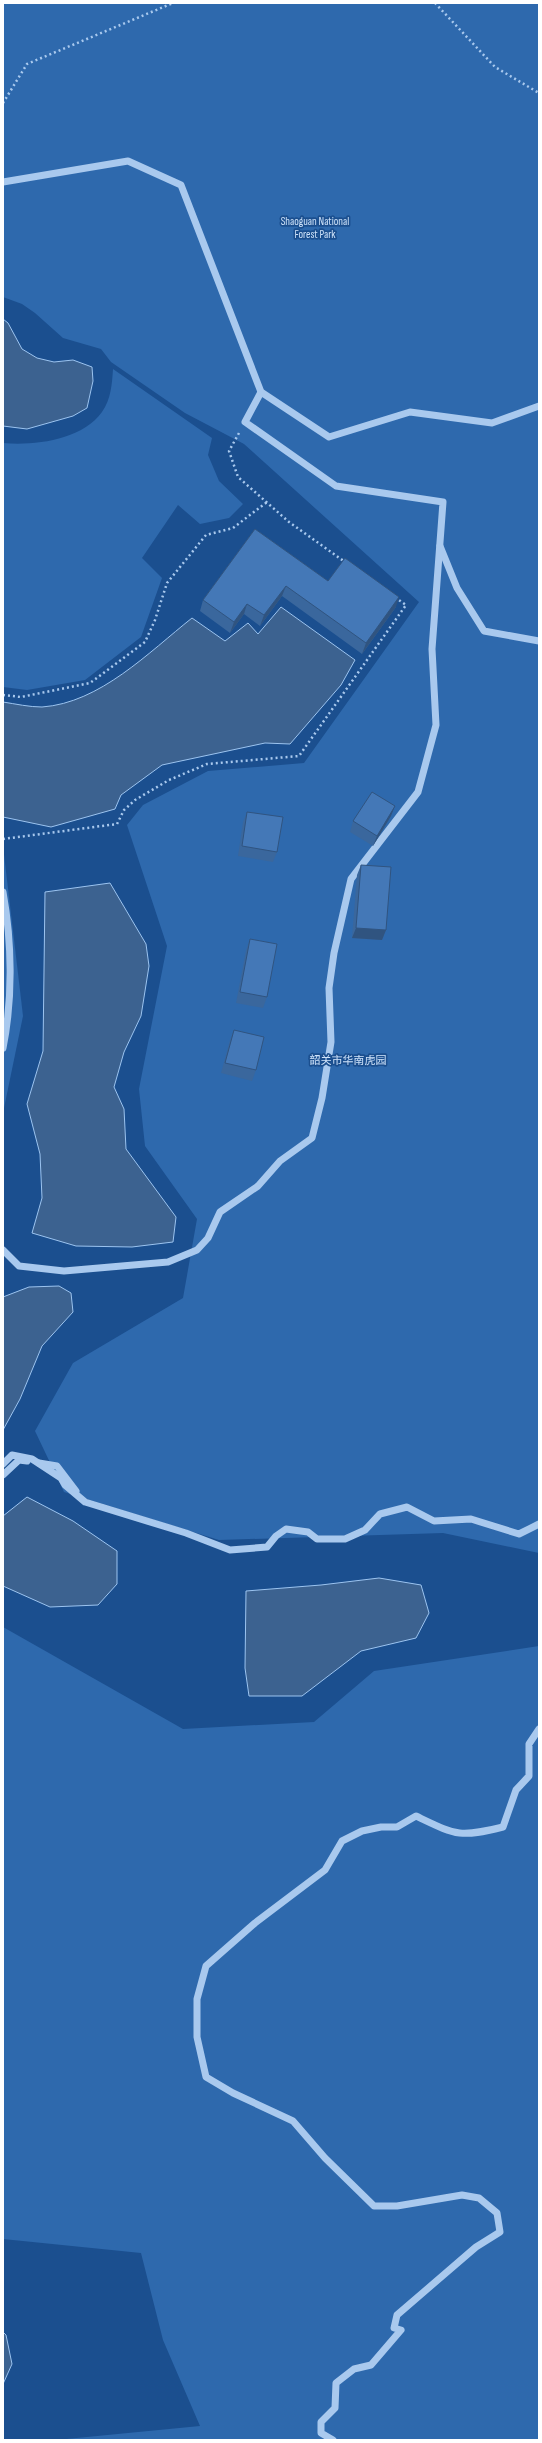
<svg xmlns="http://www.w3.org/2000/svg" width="542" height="2443" font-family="'Sofia Sans Condensed','Noto Sans SC',sans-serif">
<rect width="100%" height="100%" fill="#1b4f8f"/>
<g fill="#2e69ad">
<path d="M3 3H539V1553L443 1533 219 1540 64 1492 35 1431 73 1363 183 1298 197 1219 145 1146 139 1089 167 946 127 825 143 805 208 771 304 763 419 602 244 444 185 413 111 362 101 349 63 338 35 313 22 304 3 297Z"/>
<path d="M113 369 212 438 208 455 219 481 243 504 229 518 200 524 178 505 142 558 162 578 141 637 85 680 27 690 3 687V443C34 446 82 440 102 412 111 399 112 384 113 369Z"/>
<path d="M3 846 23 1016 3 1113Z"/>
<path d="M3 1627 183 1729 314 1722 374 1671 539 1646V2440H56L200 2426 163 2340 141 2253 3 2239Z"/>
</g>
<g fill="#3c6290" stroke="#9cc4f0">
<path d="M3 319 8 323 22 349 37 358 54 362 73 360 92 367 93 381 87 408 73 416 27 429 3 426Z"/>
<path d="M281 607 355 660 341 685 290 744 265 743 162 765 121 795 115 809 51 827 3 817V702C16 704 29 707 42 707 100 703 149 652 192 618L225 641 248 623 258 634Z"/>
<path d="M110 883 146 944 149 966 141 1016 124 1052 114 1087 124 1109 126 1149 176 1217 173 1242 132 1247 76 1246 32 1233 42 1198 40 1154 27 1104 43 1051 45 892Z"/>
<path d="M59 1286 71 1293 73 1312 42 1346 20 1399 3 1430V1297L29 1287Z"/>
<path d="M27 1497 73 1521 117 1551V1584L98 1605 50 1607 3 1586V1516Z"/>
<path d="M379 1578 421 1585 429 1613 416 1638 361 1651 302 1696H249L245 1668 246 1591 321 1585Z"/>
<path d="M3 2332 6 2335 12 2364 3 2384Z"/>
</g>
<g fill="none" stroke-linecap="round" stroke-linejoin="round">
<g stroke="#a9c9ee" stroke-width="2.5" stroke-dasharray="2 3" stroke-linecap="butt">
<path d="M435 3 495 67 539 93"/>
<path d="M3 103 27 64 173 3"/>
<path d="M239 433 229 451 238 477 289 522 345 562"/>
<path d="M3 695 21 697 90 683 145 642 155 620 167 583 206 535 233 528 267 502"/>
<path d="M3 839 117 824 124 810 135 800 169 780 207 764 299 756 406 605 396 598"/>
</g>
<g stroke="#a9c9ee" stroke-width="7">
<path d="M3 182 128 161 181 185 261 392 329 437 410 412 492 423 539 406"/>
<path d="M440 546 457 588 484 631 539 641"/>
<path d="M3 892C12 942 13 998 3 1048"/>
<path d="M3 1250 19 1266 64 1271 168 1262 197 1250 208 1238 220 1212 258 1186 280 1161 312 1138 322 1098 331 1042 329 988 334 953 351 879 418 792 436 725 432 649 443 502 336 486 245 422 261 392"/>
<path d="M39 1463 57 1466 76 1491"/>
<path d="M3 1464 12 1455 32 1459 61 1478 65 1485 85 1502 186 1533 230 1550 267 1547 276 1536 286 1529 308 1532 317 1539H345L365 1530 380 1514 407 1507 434 1521 471 1519 519 1534 539 1524"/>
<path d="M3 1475 19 1460 27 1461"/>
<path d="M333 2440 321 2433V2422L335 2408 336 2383 354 2369 371 2365 401 2330 394 2328 397 2315 476 2247 500 2232 497 2213 479 2198 462 2195 397 2206H374L325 2158 293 2121 233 2093 206 2077 197 2037V1999L206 1966 255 1923 325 1870 342 1841 362 1831 381 1827H397L416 1816C456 1835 459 1838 503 1827L516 1790 529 1776V1744L539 1729"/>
</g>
</g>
<g fill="#3a679d">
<path d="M255 529 328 581 396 607 362 654 282 596 260 626 244 614 230 633 200 611 203 600Z"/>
<path d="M247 812 277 852 273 862 238 856 243 822Z"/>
<path d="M391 816 373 846 350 832 353 821Z"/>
<path d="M361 865 386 930 382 940 352 938 357 875Z"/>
<path d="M250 939 267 997 263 1008 236 1003 246 950Z"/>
<path d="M234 1030 256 1070 252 1081 221 1073 230 1040Z"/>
</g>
<g fill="#305480">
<path d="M286 586 282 596 260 626 264 615Z"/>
<path d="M399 597 396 607 362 654 366 643Z"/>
<path d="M247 604 244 614 230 633 234 622Z"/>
<path d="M395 806 391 816 373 846 377 836Z"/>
<path d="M356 928 386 930 382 940 352 938Z"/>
</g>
<g fill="#4478b7" stroke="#305480">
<path d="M255 529 328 581 345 558 399 597 366 643 286 586 264 615 247 604 234 622 203 600Z"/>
<path d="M372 792 395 806 377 836 353 821Z"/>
<path d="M247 812 283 817 277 852 242 846Z"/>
<path d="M361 865 391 867 386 930 356 928Z"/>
<path d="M250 939 277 944 267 997 240 992Z"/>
<path d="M234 1030 264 1037 256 1070 225 1063Z"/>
</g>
<g text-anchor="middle" stroke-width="3.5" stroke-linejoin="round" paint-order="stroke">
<g font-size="11" fill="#cfe3fa" stroke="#1b4f8f">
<text x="315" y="225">Shaoguan National<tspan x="315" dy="13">Forest Park</tspan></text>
<text x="348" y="1064">韶关市华南虎园</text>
</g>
</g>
<rect width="542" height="2443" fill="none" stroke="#ffffff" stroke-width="8"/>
</svg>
